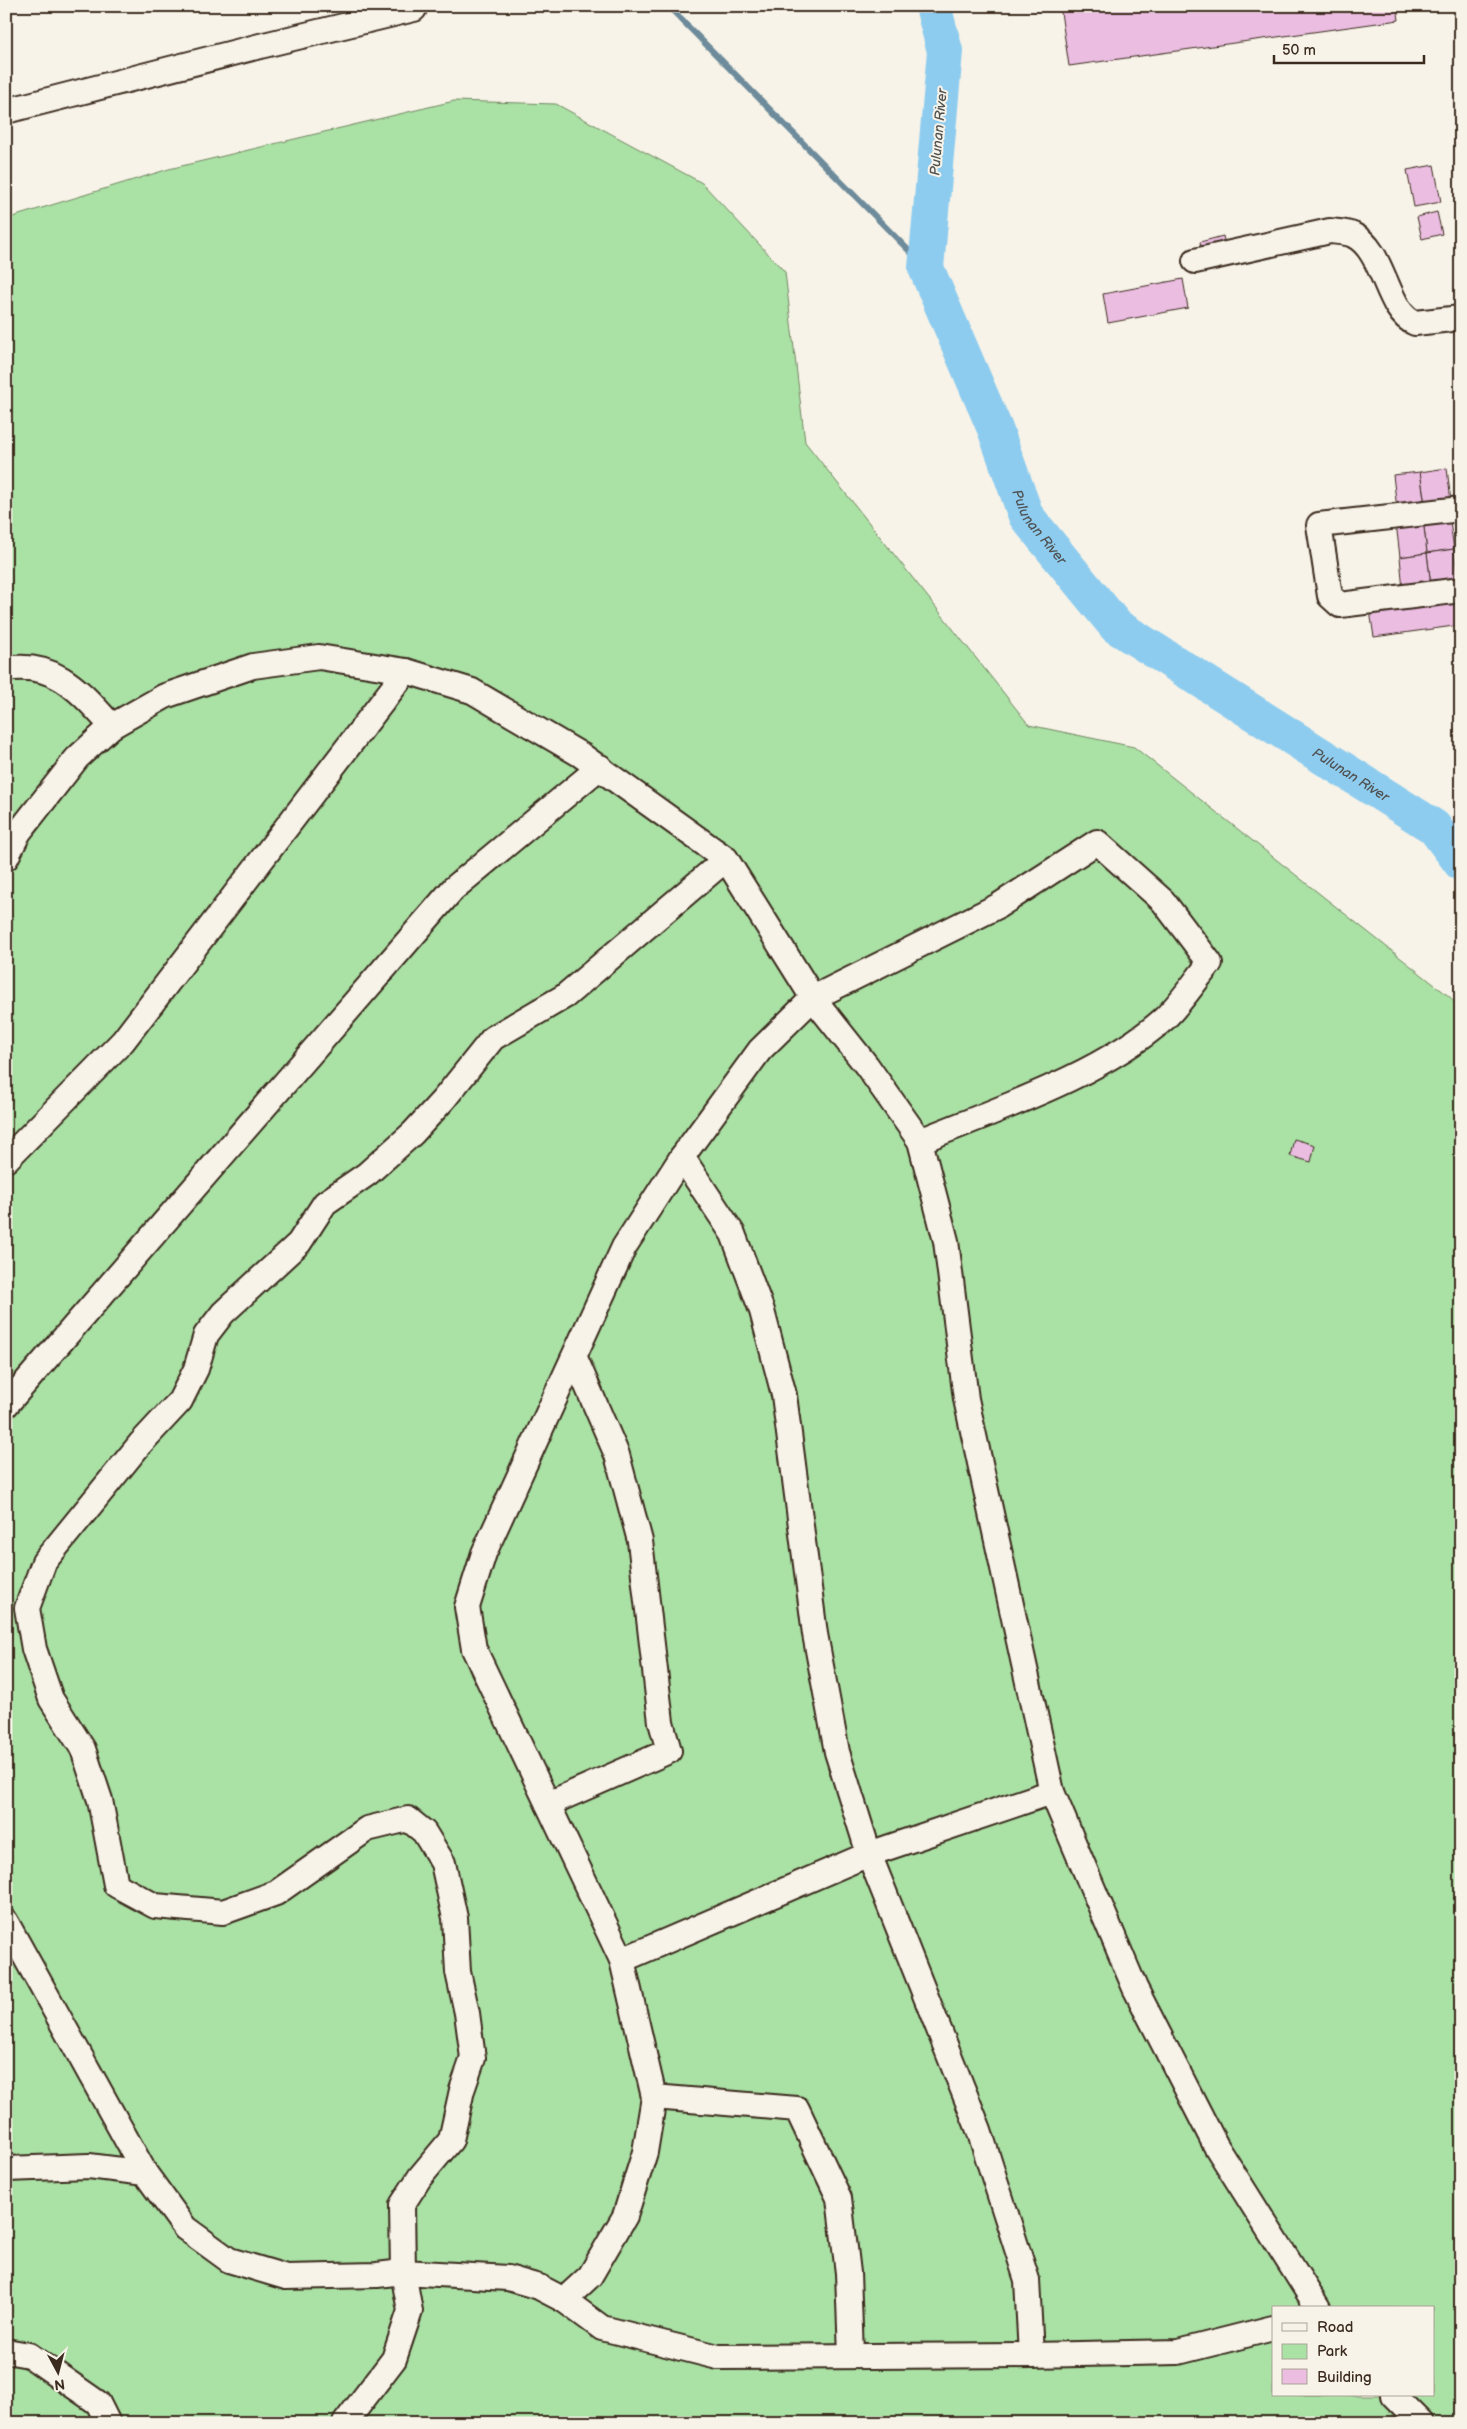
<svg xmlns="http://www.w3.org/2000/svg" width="1467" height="2429" font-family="'Balsamiq Sans',sans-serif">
<rect width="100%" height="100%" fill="#f7f3e8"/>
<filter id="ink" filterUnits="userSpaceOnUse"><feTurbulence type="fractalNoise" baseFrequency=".02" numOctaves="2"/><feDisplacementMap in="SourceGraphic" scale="10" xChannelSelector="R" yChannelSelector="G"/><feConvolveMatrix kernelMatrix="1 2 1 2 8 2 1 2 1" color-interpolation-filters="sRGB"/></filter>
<g filter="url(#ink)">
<path fill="#aae1a5" stroke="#728662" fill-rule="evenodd" d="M454 101 556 104 702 183 785 272 805 442 1029 725 1134 747 1450 997 1461 1009V2423H6V219L169 169ZM1273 2308H1433V2395H1273Z"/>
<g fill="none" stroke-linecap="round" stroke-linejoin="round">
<path stroke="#6d8b9b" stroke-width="6" d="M668 6 926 268"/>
<path stroke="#8eccef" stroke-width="36" id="s1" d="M933 6 945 51 926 268 995 429 1026 516 1116 626 1434 827 1461 863"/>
</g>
<g fill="#eabde1" stroke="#3b2a1e">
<path d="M1060 6H1397L1399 20 1069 66Z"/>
<path d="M1434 165 1441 202 1414 207 1407 170Z"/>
<path d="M1437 212 1442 234 1422 239 1417 217Z"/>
<path d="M1223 236 1226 248 1203 254 1200 242Z"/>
<path d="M1183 279 1188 308 1108 323 1103 294Z"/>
<path d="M1447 468 1451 502 1425 505 1420 472Z"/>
<path d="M1420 472 1425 505 1397 509 1393 475Z"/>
<path d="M1449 515 1454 549 1427 553 1423 519Z"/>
<path d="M1423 519 1427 553 1400 557 1396 523Z"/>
<path d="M1461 520V556L1456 521Z"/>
<path d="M1454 549 1458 583 1431 586 1427 553Z"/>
<path d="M1427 553 1431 586 1403 590 1400 557Z"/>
<path d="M1459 599 1461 625 1374 637 1370 611Z"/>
<path d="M1294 1139 1315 1145 1311 1162 1290 1156Z"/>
</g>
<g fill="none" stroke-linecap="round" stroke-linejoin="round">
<g stroke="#3b2a1e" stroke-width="28">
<g id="minor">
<path d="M6 111 260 46 414 9"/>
<path d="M1195 261 1330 231C1337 232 1347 232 1353 235 1385 250 1386 312 1415 323L1461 318"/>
<path d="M1461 509 1319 525 1330 596 1340 605 1461 590"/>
<path d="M6 669C57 661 80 692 112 726"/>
<path d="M6 858 19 832 77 758 112 726 165 696 253 666 319 657 406 671 472 691 581 755 726 859 813 998 867 1066 920 1141 946 1241 966 1399 1052 1792 1135 1988 1216 2146 1318 2308"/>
<path d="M682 1157 733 1234 762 1311 784 1395 815 1634 837 1752 869 1854 979 2130 1027 2280 1031 2355"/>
<path d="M6 1160 123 1041 406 671"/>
<path d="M6 1405 453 889 600 767"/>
<path d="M548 1804 669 1751 661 1722 640 1541 617 1455 575 1358"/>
<path d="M6 1922 145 2173 185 2228 229 2260 286 2277 377 2275 403 2272 508 2278 539 2287 564 2300 590 2276 625 2216 645 2152 654 2097 622 1960 474 1649 467 1607 484 1553 624 1247 682 1157 760 1050 813 998 998 906 1097 842 1163 901 1210 963C1195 981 1181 1003 1164 1019 1101 1075 998 1109 920 1141"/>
<path d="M622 1960 869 1854 1052 1792"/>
<path d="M654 2097 797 2109 839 2198 848 2273 851 2355"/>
<path d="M6 2169 89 2166 145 2173"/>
<path d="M564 2300 602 2328 718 2357 1031 2355 1178 2352 1273 2328"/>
<path d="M6 2351 29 2355 98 2403 108 2423"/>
<path d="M1393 2395 1421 2423"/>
<path d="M345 2423 394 2359 410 2311 403 2272 402 2205 420 2177 451 2140 462 2090 473 2058 467 2013 458 1972 455 1918 443 1863 424 1832 408 1819 367 1829 276 1893 223 1912 155 1906 116 1885 100 1800 83 1749 51 1699 34 1649 27 1608 44 1562 140 1444 180 1401 196 1369 206 1335 223 1313 299 1243 325 1203 367 1174 413 1133 444 1099 493 1038 565 996 726 859"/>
</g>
</g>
<use href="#minor" stroke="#f7f3e8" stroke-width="24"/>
</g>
</g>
<g text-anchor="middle" stroke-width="4" stroke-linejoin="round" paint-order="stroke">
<g font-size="14" font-style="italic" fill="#505252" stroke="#f7f3e8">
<text transform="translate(938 132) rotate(-85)" y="5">Pulunan River</text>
<text dy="5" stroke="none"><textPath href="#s1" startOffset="548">Pulunan River</textPath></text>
<text dy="5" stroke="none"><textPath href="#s1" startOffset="952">Pulunan River</textPath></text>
</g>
</g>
<rect width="1467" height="2429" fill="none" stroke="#f7f3e8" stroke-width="25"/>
<rect x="12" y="12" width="1442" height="2404" fill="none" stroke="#3b2a1e" stroke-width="2" filter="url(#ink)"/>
<rect x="1272" y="2306" width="162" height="90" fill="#f7f3e8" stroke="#aca397"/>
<rect x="1282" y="2323" width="25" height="8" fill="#f7f3e8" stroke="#aca397"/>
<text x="1317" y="2332" font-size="15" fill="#3b2a1e">Road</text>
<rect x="1282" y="2344" width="25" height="15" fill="#aae1a5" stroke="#aca397"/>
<text x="1317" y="2356" font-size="15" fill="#3b2a1e">Park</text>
<rect x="1282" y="2369" width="25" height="15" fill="#eabde1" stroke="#aca397"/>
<text x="1317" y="2382" font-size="15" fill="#3b2a1e">Building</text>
<g transform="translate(58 2372) rotate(173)" stroke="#f7f3e8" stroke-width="4" paint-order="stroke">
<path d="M0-4L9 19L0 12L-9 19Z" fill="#3b2a1e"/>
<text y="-8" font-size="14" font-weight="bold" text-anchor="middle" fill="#3b2a1e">N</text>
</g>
<path d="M1274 55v8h150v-8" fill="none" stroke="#3b2a1e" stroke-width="2.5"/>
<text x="1282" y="55" font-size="15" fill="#3b2a1e" stroke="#f7f3e8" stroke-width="4" paint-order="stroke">50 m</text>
</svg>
